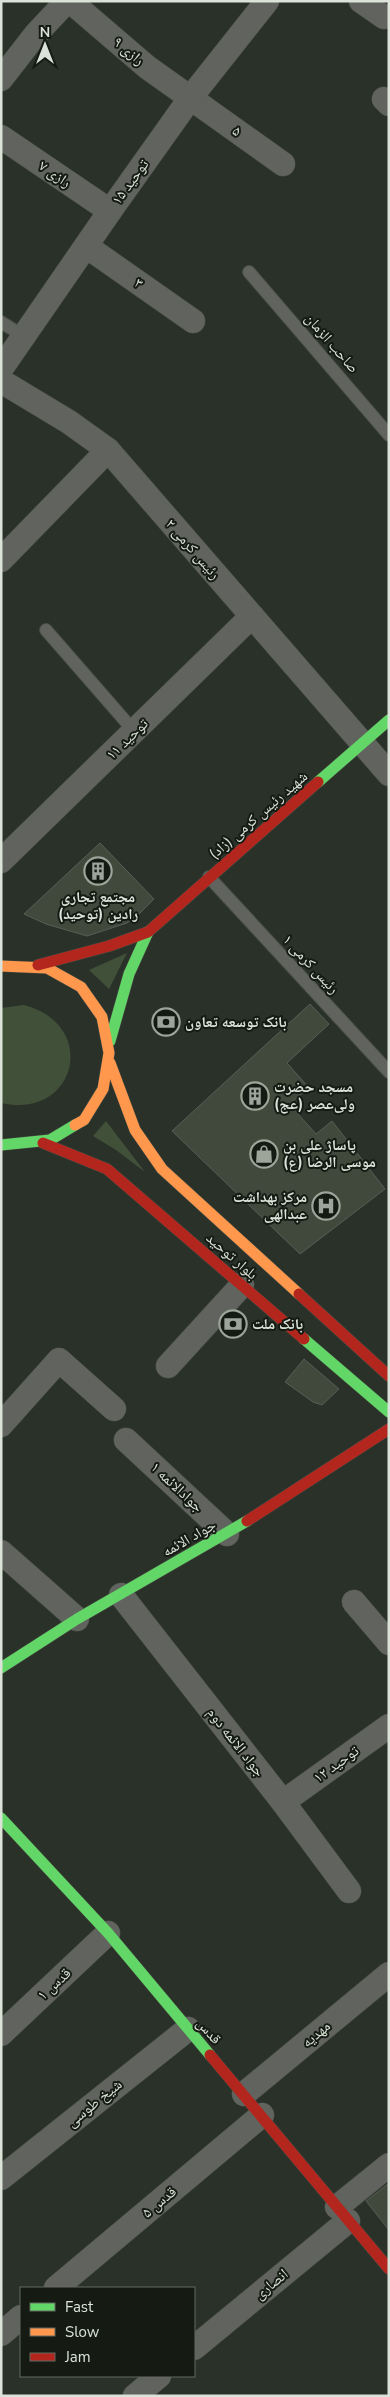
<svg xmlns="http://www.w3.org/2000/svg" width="390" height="2397" font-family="'Nunito Sans','Noto Naskh Arabic',sans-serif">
<rect width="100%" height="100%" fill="#2a3128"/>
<g fill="#405039">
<path d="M127 953 109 989 89 970Z"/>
<path d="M24 1005C100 1025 76 1120 1 1103V1008Z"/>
<path d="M106 1121 145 1172 116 1150 93 1136Z"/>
</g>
<g fill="#41493d" stroke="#585e56">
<path d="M100 843 154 899 140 913 127 923 87 936 46 924 24 914Z"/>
<path d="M310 1004 329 1024 287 1063 309 1088 289 1104 316 1134 332 1121 385 1189 300 1254 172 1131Z"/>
<path d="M304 1359 339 1389 322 1405 313 1402 285 1382Z"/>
<path d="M389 2183V2230L366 2201Z"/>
</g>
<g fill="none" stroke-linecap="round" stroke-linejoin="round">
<g stroke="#474d45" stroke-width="14">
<g id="lane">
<path d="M249 272 389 435"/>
<path d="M1 322 25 337"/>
<path d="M46 630 134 731"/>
<path d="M209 877 389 1072"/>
</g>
</g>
<g stroke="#474d45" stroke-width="25">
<g id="street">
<path d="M70 1 147 67 283 164"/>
<path d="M361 1 384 17"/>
<path d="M1 79 36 34 67 1"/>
<path d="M384 99 389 104"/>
<path d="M1 137 110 211"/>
<path d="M86 246 193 321"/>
<path d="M1 369 110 211 191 97 267 1"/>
<path d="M1 381 69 422 108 450 389 774"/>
<path d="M1 560 108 450"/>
<path d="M1 861 252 616"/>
<path d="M168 1366 242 1285"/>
<path d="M1 1425 59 1360 114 1409"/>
<path d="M126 1440 227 1534"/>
<path d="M1 1552 77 1619"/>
<path d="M121 1595 283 1802 349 1891"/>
<path d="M354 1602 389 1643"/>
<path d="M283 1802 389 1726"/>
<path d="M1 2034 108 1933"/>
<path d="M244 2094 389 1974"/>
<path d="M1 2178 188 2029"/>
<path d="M337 2207 389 2165"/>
<path d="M56 2288 262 2115"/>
<path d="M1 2334 21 2317"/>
<path d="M194 2348 348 2221"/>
<path d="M135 2396 159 2376"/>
</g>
</g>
<g stroke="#474d45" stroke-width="12">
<g id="fast">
<path d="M318 782 389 720"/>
<path d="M110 1041 129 974 148 932"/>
<path d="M1 1145 50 1140 75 1125"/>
<path d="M304 1339 389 1412"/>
<path d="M1 1668 77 1619 247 1521"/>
<path d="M1 1818 108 1933 210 2055"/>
</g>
</g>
<g stroke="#474d45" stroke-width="12">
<g id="slow">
<path d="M1 966 47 968 81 987 102 1017 109 1053 103 1089 84 1120 75 1125"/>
<path d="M110 1063 135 1130 162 1169 299 1294"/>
</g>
</g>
<g stroke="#474d45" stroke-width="12">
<g id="jam">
<path d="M38 965 109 946 148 932 318 782"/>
<path d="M43 1143 107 1169 304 1339"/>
<path d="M299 1294 389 1376"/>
<path d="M247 1521 389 1429"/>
<path d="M210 2055 389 2269"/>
</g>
</g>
<use href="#lane" stroke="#60635e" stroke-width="12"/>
<use href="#street" stroke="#60635e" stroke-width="24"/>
<use href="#fast" stroke="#63d668" stroke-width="11"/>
<use href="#slow" stroke="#ff974d" stroke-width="11"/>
<use href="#jam" stroke="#b3261e" stroke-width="11"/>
</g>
<defs>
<g id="building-ring" transform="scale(1.4375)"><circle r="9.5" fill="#151b13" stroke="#9da59a" stroke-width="1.5"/><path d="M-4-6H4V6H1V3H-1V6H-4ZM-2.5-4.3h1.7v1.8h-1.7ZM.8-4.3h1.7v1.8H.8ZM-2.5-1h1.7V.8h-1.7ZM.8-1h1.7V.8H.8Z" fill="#9da59a"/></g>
<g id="bank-ring" transform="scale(1.4375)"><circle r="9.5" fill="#151b13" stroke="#9da59a" stroke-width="1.5"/><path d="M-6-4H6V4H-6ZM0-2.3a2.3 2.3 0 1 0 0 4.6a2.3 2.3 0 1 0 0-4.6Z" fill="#9da59a"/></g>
<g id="shop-ring" transform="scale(1.4375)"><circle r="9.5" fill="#151b13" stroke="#9da59a" stroke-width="1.5"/><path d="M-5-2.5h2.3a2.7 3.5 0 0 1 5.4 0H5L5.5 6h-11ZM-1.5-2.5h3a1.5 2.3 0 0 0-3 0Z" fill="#9da59a"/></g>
<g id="hospital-ring" transform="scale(1.4375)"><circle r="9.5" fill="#151b13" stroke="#9da59a" stroke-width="1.5"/><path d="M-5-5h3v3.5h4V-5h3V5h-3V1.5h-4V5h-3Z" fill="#9da59a"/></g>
</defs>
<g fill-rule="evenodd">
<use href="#building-ring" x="98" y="871"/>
<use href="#bank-ring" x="166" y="1022"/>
<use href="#building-ring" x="255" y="1096"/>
<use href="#shop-ring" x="264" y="1154"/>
<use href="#hospital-ring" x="326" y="1206"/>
<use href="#bank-ring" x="233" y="1324"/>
</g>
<g text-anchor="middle" stroke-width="4" stroke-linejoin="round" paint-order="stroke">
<g font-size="15" fill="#dbe3d8" stroke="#151b13">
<text transform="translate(129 51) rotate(40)" y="5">رازی ۹</text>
<text transform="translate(237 131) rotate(36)" y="5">۵</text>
<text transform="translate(55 174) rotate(34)" y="5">رازی ۷</text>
<text transform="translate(130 182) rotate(-54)" y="5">توحید ۱۵</text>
<text transform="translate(139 283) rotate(35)" y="5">۳</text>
<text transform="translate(332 343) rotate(49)" y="5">صاحب الزمان</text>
<text transform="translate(193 549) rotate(49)" y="5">رئیس کرمی ۲</text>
<text transform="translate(127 739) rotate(-44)" y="5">توحید ۱۱</text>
<text transform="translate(258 815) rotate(-41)" y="5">شهید رئیس کرمی (زاد)</text>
<text transform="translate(311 964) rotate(47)" y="5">رئیس کرمی ۱</text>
<text transform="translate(232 1256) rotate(41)" y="5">بلوار توحید</text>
<text transform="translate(177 1487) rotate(43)" y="5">جوادالائمه ۱</text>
<text transform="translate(189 1538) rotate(-30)" y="5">جواد الائمه</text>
<text transform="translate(236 1742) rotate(52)" y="5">جواد الائمه دوم</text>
<text transform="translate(336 1764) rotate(-36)" y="5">توحید ۱۲</text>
<text transform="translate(54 1984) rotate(-43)" y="5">قدس ۱</text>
<text transform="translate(209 2031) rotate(49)" y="5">قدس</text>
<text transform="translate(316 2034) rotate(-40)" y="5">مهدیه</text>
<text transform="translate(94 2103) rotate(-39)" y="5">شیخ طوسی</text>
<text transform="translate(159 2202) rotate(-40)" y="5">قدس ۵</text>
<text transform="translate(271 2284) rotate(-39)" y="5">انصاری</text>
</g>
<g font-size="15" font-weight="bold" fill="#dbe3d8" stroke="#151b13" text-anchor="start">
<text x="98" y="902" text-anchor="middle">مجتمع تجاری<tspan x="98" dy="17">رادین (توحید)</tspan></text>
<text x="185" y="1027">بانک توسعه تعاون</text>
<text x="274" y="1092">مسجد حضرت<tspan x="274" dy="17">ولی‌عصر (عج)</tspan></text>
<text x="283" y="1150">پاساژ علی بن<tspan x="283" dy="17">موسی الرضا (ع)</tspan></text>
<text x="307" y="1202" text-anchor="end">مرکز بهداشت<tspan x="307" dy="17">عبدالهی</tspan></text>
<text x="252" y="1329">بانک ملت</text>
</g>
</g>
<rect width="390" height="2397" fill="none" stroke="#dbe3d8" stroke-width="5"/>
<rect x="20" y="2287" width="175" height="90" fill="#151b13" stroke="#646b62"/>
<rect x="30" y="2303" width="25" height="8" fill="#63d668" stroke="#646b62"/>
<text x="65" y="2312" font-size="15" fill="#dbe3d8">Fast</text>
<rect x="30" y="2328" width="25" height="8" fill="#ff974d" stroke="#646b62"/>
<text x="65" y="2337" font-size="15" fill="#dbe3d8">Slow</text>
<rect x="30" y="2353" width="25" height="8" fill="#b3261e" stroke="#646b62"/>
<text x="65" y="2362" font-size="15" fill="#dbe3d8">Jam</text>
<g transform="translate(45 45)" stroke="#151b13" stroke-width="4" paint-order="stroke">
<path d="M0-4L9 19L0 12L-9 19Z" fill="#dbe3d8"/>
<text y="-8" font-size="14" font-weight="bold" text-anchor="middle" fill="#dbe3d8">N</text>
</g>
</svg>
